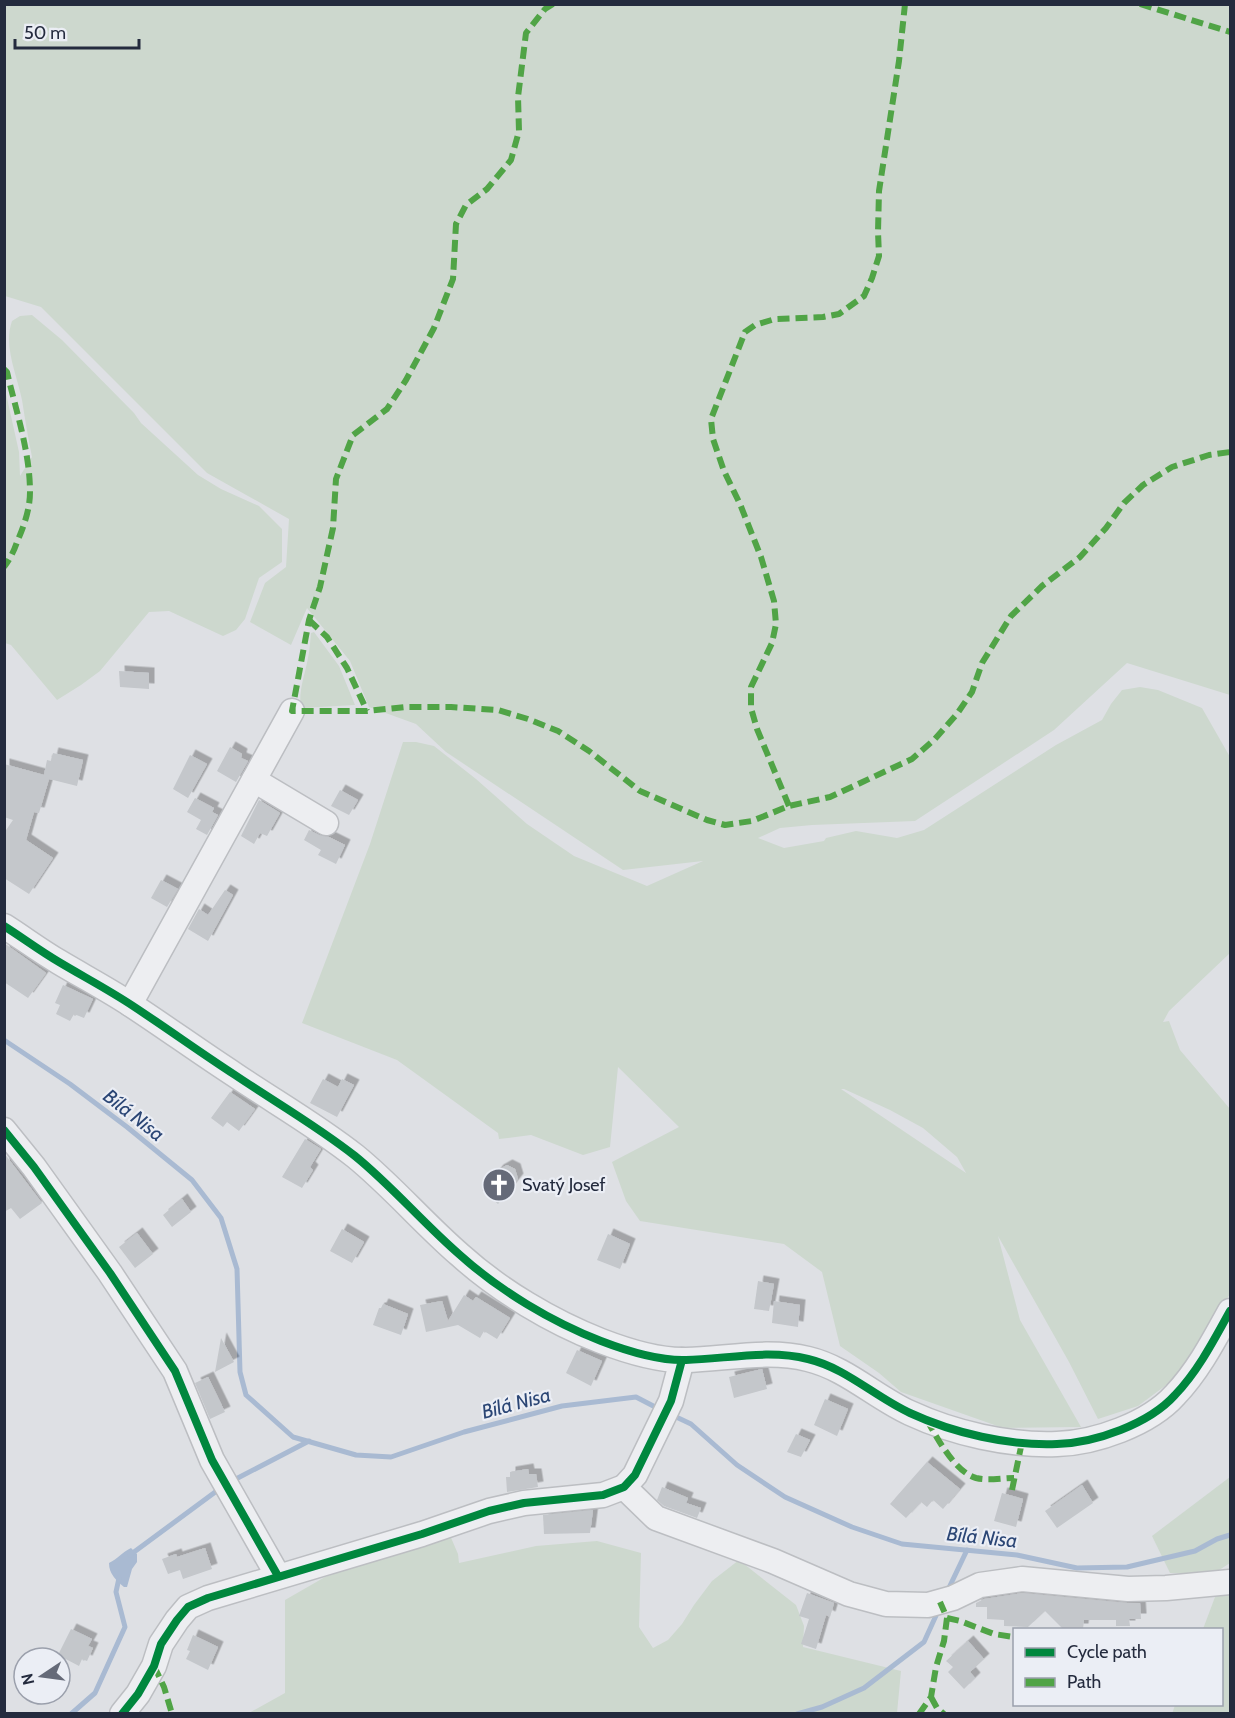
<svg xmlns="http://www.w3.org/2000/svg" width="1235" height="1718" font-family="Cabin,sans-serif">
<defs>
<filter id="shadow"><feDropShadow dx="5.5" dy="-5.5" stdDeviation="0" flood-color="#0004"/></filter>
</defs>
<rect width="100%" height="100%" fill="#dee0e4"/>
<g fill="#cdd8ce" fill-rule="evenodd">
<path d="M4 5H1230V695L1127 663 1054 730 915 821 812 825 780 828 758 838 784 848 824 841 826 838 856 831 897 838 924 830 1056 745 1102 720 1111 704 1122 690 1140 687 1158 690 1202 708 1230 757V953L1169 1011 1163 1022 1169 1021 1180 1050 1230 1109V1294L1173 1380 1138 1406 1098 1419 1069 1362 998 1236 1020 1320 1081 1427 1003 1428 901 1392 879 1373 840 1346 822 1272 784 1244 640 1221 626 1201 612 1162 679 1127 618 1067 610 1147 583 1155 531 1135 499 1139 498 1133 397 1060 302 1023 370 844 403 742H416L434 746 476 779 527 824 574 856 647 886 703 861 623 870 446 752 416 724 369 707 350 661 307 608 291 645 250 622 265 583 286 567 289 519 207 473 41 307 5 296ZM841 1089H844L890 1110 923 1128 957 1157 966 1173Z"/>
<path d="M32 315 62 340 134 413 141 423 198 475 221 489 259 506 282 529V562L259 578 245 619 236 630 223 636 169 611 149 612 100 671 81 685 57 700 11 645 5 643V389L19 452 20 476 32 457C28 438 25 419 22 400 17 375 3 346 12 321L20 316Z"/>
<path d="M314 632 339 666 355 705 301 708C298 691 305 675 308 658 310 650 310 641 311 633Z"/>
<path d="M1230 1477V1563L1213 1574 1170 1573 1152 1536Z"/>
<path d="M449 1533 458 1554 459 1563 536 1546 597 1541 641 1553 639 1627 653 1648 668 1640 682 1624 694 1605 712 1581 739 1560 796 1605 804 1626 803 1647 901 1671 897 1713 247 1714 285 1693V1600L325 1577Z"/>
<path d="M1230 1591V1713L1172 1714 1175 1705 1222 1704V1630L1203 1629 1215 1597Z"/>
</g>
<path fill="#a9bad2" d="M131 1548 137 1554V1562L132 1569 127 1587H124C116 1580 109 1574 109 1563 118 1559 122 1552 131 1548Z"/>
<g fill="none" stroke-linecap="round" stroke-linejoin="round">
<g stroke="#a9bad2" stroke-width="5">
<path d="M4 1040 70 1084 127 1127 192 1180 221 1218 237 1269 240 1372 246 1395 293 1437 356 1455 391 1457 464 1432 562 1406 636 1397 661 1410"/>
<path d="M672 1415 691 1424 737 1465 785 1497 852 1527 902 1544 1017 1555 1077 1568 1127 1567 1195 1551 1217 1539 1230 1535"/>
<path d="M232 1481 309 1441"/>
<path d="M130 1555 222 1487"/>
<path d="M947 1592 967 1550"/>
<path d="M71 1714 95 1693 125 1627 116 1592 119 1578"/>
<path d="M797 1714 822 1707 864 1688 924 1642 939 1609"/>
</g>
</g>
<g fill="#c4c7cb" filter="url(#shadow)">
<path d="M119 671 149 673V689L120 687Z"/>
<path d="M230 747 242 754 241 758 248 761 236 782 217 771Z"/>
<path d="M53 753 83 760 77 786 49 779 39 813 34 812 26 840 53 858 29 894 4 878V833L13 820 4 817V764L44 775 47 760 51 761Z"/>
<path d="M190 755 207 764 188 798 173 789Z"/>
<path d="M340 790 358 800 349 815 331 806Z"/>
<path d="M195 798 214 808 212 812 218 815 207 835 196 829 201 820 187 812Z"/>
<path d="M259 800 280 813 267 836 260 833 254 844 241 836Z"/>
<path d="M309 830 319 835 329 837 345 845 336 864 318 855 321 850 304 840Z"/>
<path d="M161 880 178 889 167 907 151 898Z"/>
<path d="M225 890 233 895 208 941 188 929 199 909 208 915Z"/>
<path d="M4 943 46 973 28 998 4 982Z"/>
<path d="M63 985 93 999 84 1018 74 1014 70 1021 56 1014 60 1005 55 1003Z"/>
<path d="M323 1079 338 1087 342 1079 354 1085 337 1117 310 1103Z"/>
<path d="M230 1092 255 1109 239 1131 227 1122 223 1127 211 1118Z"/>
<path d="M305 1139 321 1149 310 1167 313 1170 302 1188 282 1177Z"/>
<path d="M4 1153 42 1203 20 1219 11 1208 4 1212Z"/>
<path d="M507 1165 515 1169 518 1179 498 1204 482 1190 498 1170Z"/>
<path d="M182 1199 191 1212 172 1227 163 1215Z"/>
<path d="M342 1229 364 1242 352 1263 330 1251Z"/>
<path d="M137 1233 153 1254 135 1268 119 1247Z"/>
<path d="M608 1234 630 1244 620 1269 597 1260Z"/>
<path d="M758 1281 774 1284 769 1311 754 1309Z"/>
<path d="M464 1295 473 1301 476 1297 510 1318 497 1339 484 1331 480 1338 458 1325 426 1332 420 1305 442 1301 448 1321Z"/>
<path d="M774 1301 800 1305 798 1327 772 1323Z"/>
<path d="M383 1304 408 1314 401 1335 373 1325 379 1308H381Z"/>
<path d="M221 1338 234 1362 215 1372Z"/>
<path d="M577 1350 602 1361 591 1386 566 1373Z"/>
<path d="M762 1369 767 1389 734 1398 729 1377Z"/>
<path d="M208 1377 225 1412 210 1419 195 1383Z"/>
<path d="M825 1399 848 1409 837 1436 814 1425Z"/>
<path d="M796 1434 810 1440 801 1457 787 1452Z"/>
<path d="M927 1462 960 1489 943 1509 933 1500 927 1507 921 1502 906 1518 890 1504Z"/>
<path d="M528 1469 529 1474H536L538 1487 507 1492 506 1477H510V1472Z"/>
<path d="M1082 1485 1093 1503 1057 1528 1045 1511Z"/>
<path d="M662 1487 688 1498 686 1503 701 1508 697 1518 664 1506 657 1500Z"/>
<path d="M1002 1493 1023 1499 1016 1527 994 1521Z"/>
<path d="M593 1510 590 1533 544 1534 543 1515Z"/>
<path d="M205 1548 212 1569 183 1579 180 1570 168 1574 162 1559 176 1554 177 1557Z"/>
<path d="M807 1593 834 1603 830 1617 826 1615 816 1649 801 1644 809 1619 799 1616Z"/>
<path d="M1022 1593 1127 1603H1140L1141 1619H1129L1130 1626H1116V1620H1084L1083 1629H1063L1045 1611 1028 1627 1004 1626V1620L987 1619V1607H976V1603L984 1599Z"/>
<path d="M71 1629 92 1639 88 1646 93 1648 87 1661 82 1659 79 1666 58 1655Z"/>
<path d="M193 1635 218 1647 208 1670 186 1659 190 1651 187 1650Z"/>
<path d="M968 1641 984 1659 970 1672 975 1678 964 1689 948 1672 953 1667 946 1661Z"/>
</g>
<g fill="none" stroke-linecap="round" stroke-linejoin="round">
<g stroke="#bcbec2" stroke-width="27">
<g id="minor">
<path d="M254 780 326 823"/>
<path d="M4 926C23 938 40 951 59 962 84 977 109 990 133 1006 168 1029 201 1053 235 1075 275 1102 317 1126 355 1156 392 1186 424 1224 460 1255 500 1291 552 1322 601 1341 627 1351 658 1361 686 1360 726 1359 768 1349 808 1359 846 1368 875 1397 910 1413 953 1433 1009 1446 1057 1444 1095 1443 1149 1424 1175 1395 1198 1371 1214 1340 1230 1311"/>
<path d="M130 1004 292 711"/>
<path d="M4 1130 34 1167 110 1273 175 1371 212 1460 278 1576"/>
<path d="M624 1487 656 1518 773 1561 849 1594 886 1604 928 1605 953 1598 980 1585 1022 1579 1128 1589 1166 1588 1230 1582"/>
<path d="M122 1714 138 1694 154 1666 161 1644 177 1620 188 1607 208 1598 422 1534 489 1511 524 1503 603 1495 624 1487 635 1475 671 1401 682 1360"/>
</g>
</g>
<use href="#minor" stroke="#edeef1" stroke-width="24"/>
<g stroke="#50a446" stroke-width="6" stroke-dasharray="12 6" stroke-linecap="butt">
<path d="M553 4 545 9 526 33 518 97 519 131 511 160 487 189 466 205 456 224 453 279 434 328 406 380 387 409 353 435 336 479 333 528 320 587 309 620 292 711H367L406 707H451L498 710 528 719 558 731 589 751 640 791 707 820 725 825 752 821 789 806 830 797 912 759 934 740 957 714 972 692 982 663 1011 616 1042 586 1080 557 1106 528 1124 503 1143 485 1172 467 1209 455 1230 452"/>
<path d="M1140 4 1230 32"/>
<path d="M4 369 7 372C16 411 30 452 30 492 30 509 24 526 17 542 14 551 10 559 4 567"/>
<path d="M309 620 327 637 347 668 367 711"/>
<path d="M789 806 757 729 751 708V687L772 643 776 624 774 601 761 557 740 504 724 471 713 439 711 419 745 332 755 325 775 319 823 317 839 314 864 296 872 278 879 256 878 232 879 191 899 61 905 4"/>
<path d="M927 1420C937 1438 955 1472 976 1478 988 1481 1002 1478 1014 1478"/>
<path d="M1012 1490 1022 1442"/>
<path d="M947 1618 960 1621 994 1634 1014 1637"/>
<path d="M154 1666 164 1687 172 1714"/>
<path d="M931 1697 937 1708 944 1714"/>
<path d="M919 1714 931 1697 936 1667 944 1641 947 1618 940 1602"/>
</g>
<g stroke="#ebeef5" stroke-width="11">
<g id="cycleway">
<path d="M4 926C23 938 40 951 59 962 84 977 109 990 133 1006 168 1029 201 1053 235 1075 275 1102 317 1126 355 1156 392 1186 424 1224 460 1255 500 1291 552 1322 601 1341 627 1351 658 1361 686 1360 726 1359 768 1349 808 1359 846 1368 875 1397 910 1413 953 1433 1009 1446 1057 1444 1095 1443 1149 1424 1175 1395 1198 1371 1214 1340 1230 1311"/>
<path d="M4 1130 34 1167 110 1273 175 1371 212 1460 278 1576"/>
<path d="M122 1714 138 1694 154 1666 161 1644 177 1620 188 1607 208 1598 422 1534 489 1511 524 1503 603 1495 624 1487 635 1475 671 1401 682 1360"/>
</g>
</g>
<use href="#cycleway" stroke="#00873e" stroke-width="8"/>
</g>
<defs>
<g id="church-disc" transform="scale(1.725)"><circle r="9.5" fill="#656a78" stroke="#ebeef5"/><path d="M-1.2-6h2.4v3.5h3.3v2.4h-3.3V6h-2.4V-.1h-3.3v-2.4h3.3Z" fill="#fff"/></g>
</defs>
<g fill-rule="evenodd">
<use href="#church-disc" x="499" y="1185"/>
</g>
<g text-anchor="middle" stroke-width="4.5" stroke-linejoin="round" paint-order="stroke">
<g font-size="18" fill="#242b3e" stroke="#ebeef5" text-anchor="start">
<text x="522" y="1191">Svatý Josef</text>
</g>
<g font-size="20" font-style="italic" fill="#2b4675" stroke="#ebeef5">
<text transform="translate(134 1115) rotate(38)" y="7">Bílá Nisa</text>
<text transform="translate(516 1403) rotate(-15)" y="7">Bílá Nisa</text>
<text transform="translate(982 1537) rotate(6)" y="7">Bílá Nisa</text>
</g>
</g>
<rect width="1235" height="1718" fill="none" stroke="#242b3e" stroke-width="12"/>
<rect x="1013" y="1628" width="210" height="78" fill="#ebeef5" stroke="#9ba0ac" stroke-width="1.5"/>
<rect x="1025" y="1648" width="30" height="9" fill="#00873e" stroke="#9ba0ac" stroke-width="1.5"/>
<text x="1067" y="1658" font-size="18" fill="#242b3e">Cycle path</text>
<rect x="1025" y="1678" width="30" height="9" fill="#50a446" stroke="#9ba0ac" stroke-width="1.5"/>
<text x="1067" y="1688" font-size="18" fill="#242b3e">Path</text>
<g transform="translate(42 1676) rotate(257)"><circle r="28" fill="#ebeef5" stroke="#9ba0ac" stroke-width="1.5"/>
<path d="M0-4.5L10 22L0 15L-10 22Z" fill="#656a78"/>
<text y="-9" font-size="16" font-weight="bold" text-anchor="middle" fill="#242b3e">N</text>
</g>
<path d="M15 39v9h124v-9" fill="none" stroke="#242b3e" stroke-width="3"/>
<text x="24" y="39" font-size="18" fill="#242b3e" stroke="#ebeef5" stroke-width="4.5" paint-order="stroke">50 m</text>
</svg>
